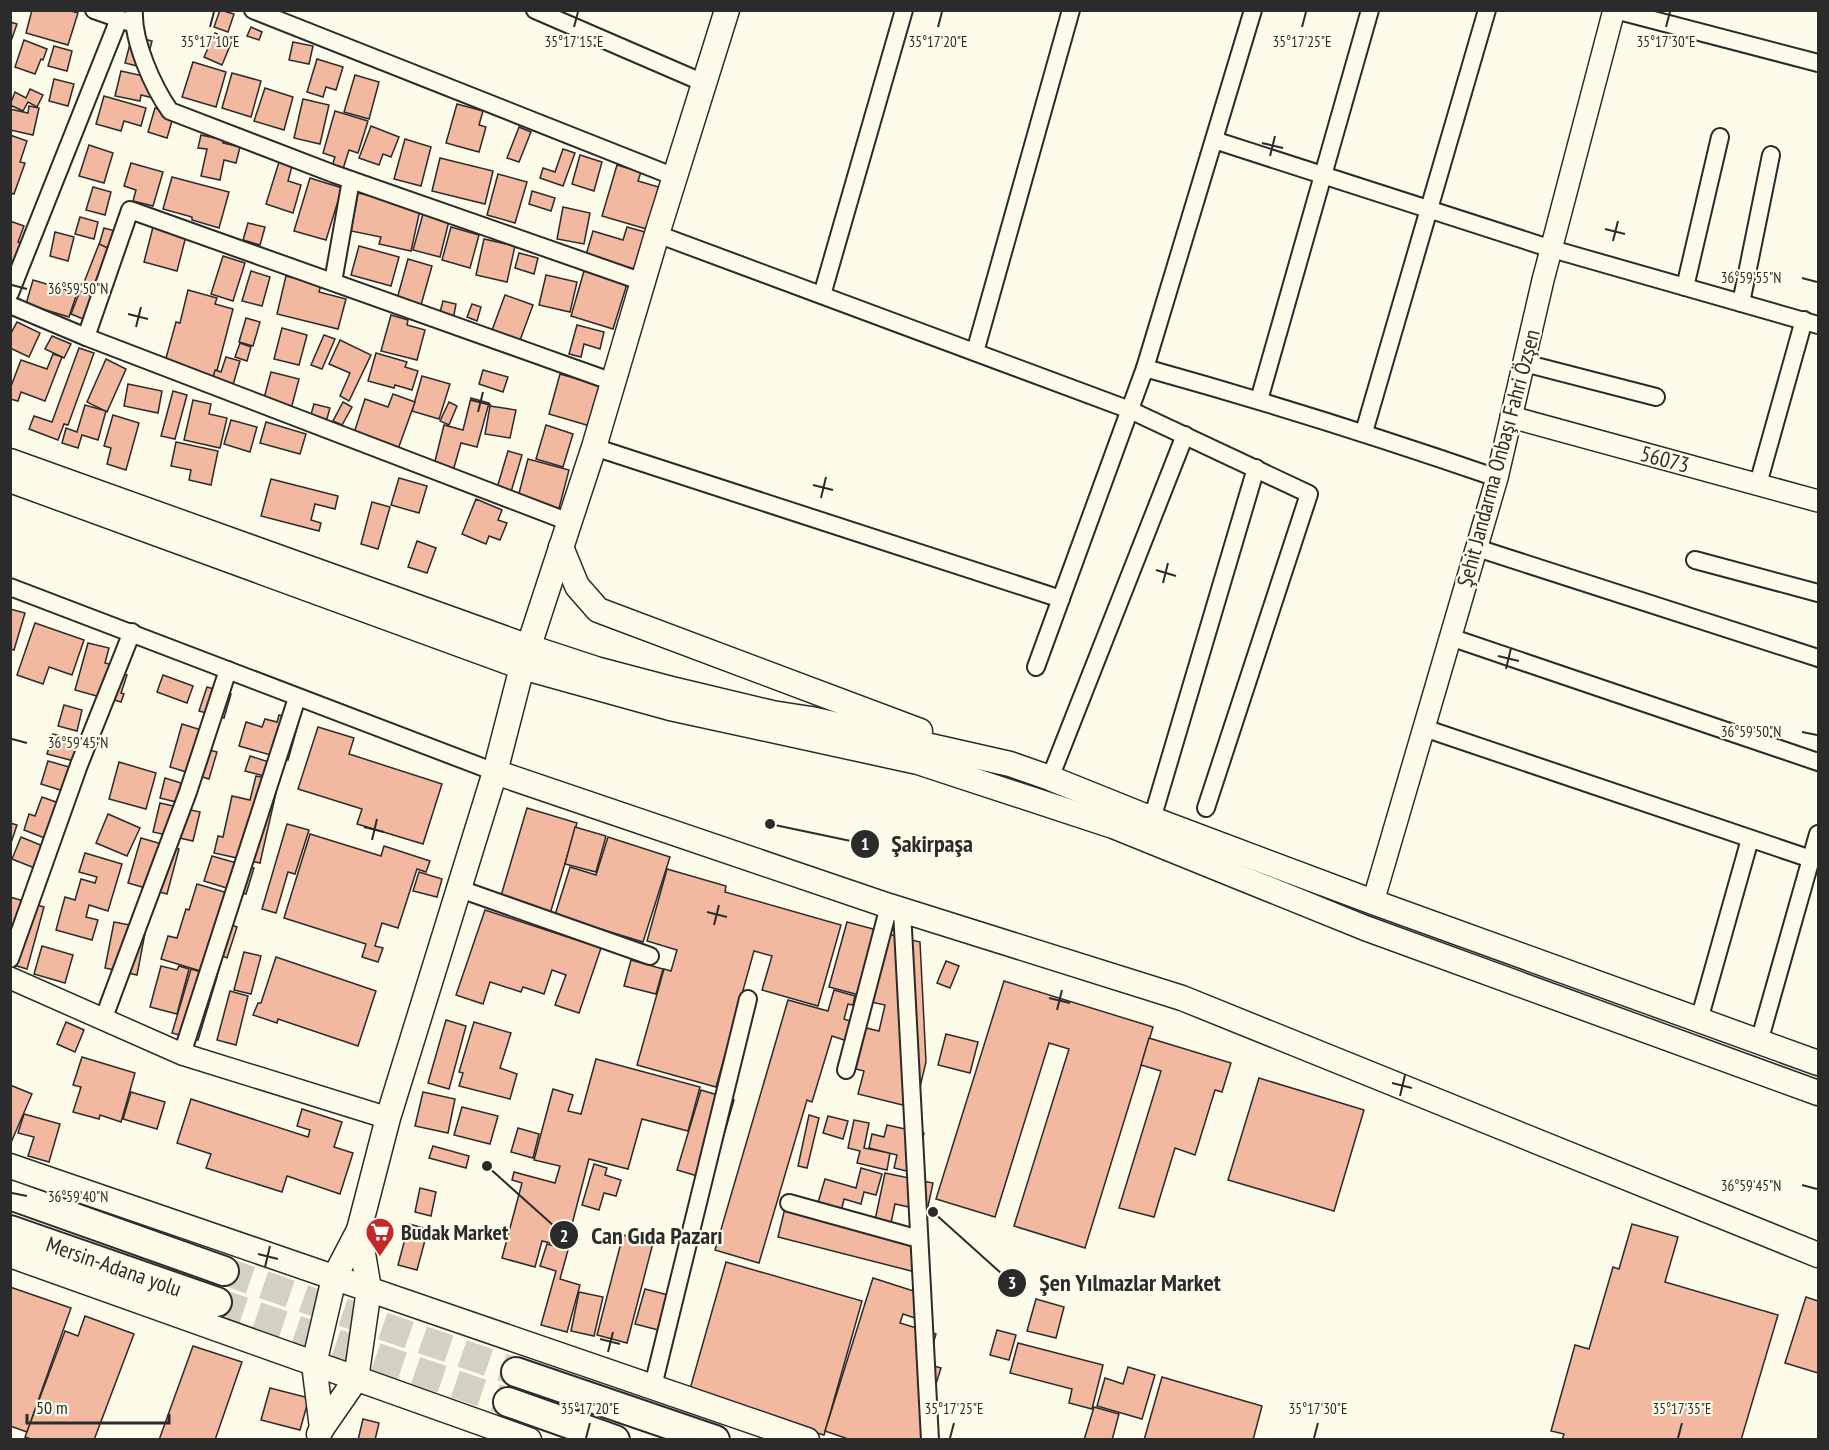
<svg xmlns="http://www.w3.org/2000/svg" width="1829" height="1450" font-family="'PT Sans Narrow',sans-serif">
<rect width="100%" height="100%" fill="#fdfbea"/>
<g fill="#f2b8a0" stroke="#2b2b2b" stroke-width="1.5">
<path d="M32 10H68L78 13 68 45 26 33Z"/>
<path d="M220 10 234 14 228 32 214 27Z"/>
<path d="M10 22 17 24 10 44Z"/>
<path d="M251 27 262 32 259 40 247 36Z"/>
<path d="M215 33 232 41 222 65 204 57Z"/>
<path d="M132 36 152 41 145 68 125 63Z"/>
<path d="M24 40 47 49 43 60 41 59 35 74 15 67Z"/>
<path d="M293 42 313 46 309 64 289 60Z"/>
<path d="M54 46 72 51 67 71 48 66Z"/>
<path d="M317 59 343 67 336 90 326 87 323 97 307 92Z"/>
<path d="M193 62 226 72 216 107 182 97Z"/>
<path d="M121 71 157 79 153 98 141 95 140 101 115 96Z"/>
<path d="M232 73 261 81 251 117 222 108Z"/>
<path d="M355 75 379 82 369 119 344 112Z"/>
<path d="M54 79 74 84 68 106 49 101Z"/>
<path d="M265 88 293 97 284 130 254 121Z"/>
<path d="M30 89 43 95 37 107 28 102 23 111 10 105 15 92 26 98Z"/>
<path d="M104 96 146 108 141 126 124 121 121 131 96 124Z"/>
<path d="M303 99 329 105 320 144 294 138Z"/>
<path d="M457 104 483 111 479 125 486 127 479 152 446 143Z"/>
<path d="M29 106 39 108 33 135 10 130V109L28 113Z"/>
<path d="M155 108 174 114 167 138 148 132Z"/>
<path d="M335 111 368 121 358 153 349 150 343 169 332 166 335 157 323 153Z"/>
<path d="M371 126 399 137 391 157 383 154 379 165 359 158Z"/>
<path d="M519 127 531 132 519 162 507 158Z"/>
<path d="M10 135 27 141 20 162 25 163 14 194 10 193Z"/>
<path d="M201 135 224 140 223 143 240 147 236 163 224 160 220 180 201 176 207 149 198 148Z"/>
<path d="M405 139 431 147 421 186 394 179Z"/>
<path d="M89 145 113 153 104 183 79 176Z"/>
<path d="M563 149 575 153 563 186 540 178 543 168 555 172Z"/>
<path d="M580 155 602 162 594 191 572 184Z"/>
<path d="M440 158 493 171 485 204 432 191Z"/>
<path d="M279 162 292 166 288 181 301 185 293 213 266 204Z"/>
<path d="M131 163 163 172 153 206 133 201 136 190 124 186Z"/>
<path d="M617 165 641 172 638 181 662 188 650 230 602 216Z"/>
<path d="M498 174 527 182 515 223 487 215Z"/>
<path d="M172 177 229 192 219 228 192 220V217L163 209Z"/>
<path d="M310 178 342 188 326 240 294 231Z"/>
<path d="M93 187 111 192 105 215 86 210Z"/>
<path d="M532 191 555 198 551 211 529 204Z"/>
<path d="M358 193 409 204 420 210 411 251 379 244 381 237 351 231Z"/>
<path d="M563 207 590 213 584 244 557 239Z"/>
<path d="M423 214 449 221 440 257 413 250Z"/>
<path d="M80 217 98 222 94 239 75 234Z"/>
<path d="M10 221 24 226 18 242 28 246 20 267 10 264Z"/>
<path d="M248 223 265 227 260 245 243 240Z"/>
<path d="M153 227 186 236 177 271 144 262Z"/>
<path d="M451 227 479 235 470 268 442 260Z"/>
<path d="M627 227 645 232 634 269 586 255 593 231 623 240Z"/>
<path d="M104 228 115 231 109 249 99 245Z"/>
<path d="M55 232 74 237 68 261 50 256Z"/>
<path d="M484 239 515 246 507 282 476 275Z"/>
<path d="M99 244 108 248 93 288 83 285Z"/>
<path d="M359 246 399 257 391 286 351 275Z"/>
<path d="M519 253 538 258 534 274 515 268Z"/>
<path d="M223 256 245 263 233 301 211 294Z"/>
<path d="M408 259 432 266 421 305 397 299Z"/>
<path d="M251 271 270 277 262 306 242 301Z"/>
<path d="M584 271 627 284 613 329 571 316Z"/>
<path d="M546 275 577 282 570 312 539 305Z"/>
<path d="M286 276 321 285 319 292 346 299 338 329 277 314Z"/>
<path d="M33 280 77 293 69 317 26 304Z"/>
<path d="M188 290 217 298 215 304 233 309 214 382 163 369 176 322 180 323Z"/>
<path d="M80 291 102 300 93 323 71 314Z"/>
<path d="M505 295 533 305 519 343 491 333Z"/>
<path d="M443 301 456 304 453 320 439 316Z"/>
<path d="M472 304 481 307 477 321 467 317Z"/>
<path d="M391 315 408 320 407 325 425 330 417 360 381 351Z"/>
<path d="M246 318 260 322 253 346 239 342Z"/>
<path d="M17 322 40 333 29 357 10 348V335Z"/>
<path d="M577 325 604 332 600 349 584 344 581 357 569 354Z"/>
<path d="M282 328 307 335 299 365 274 359Z"/>
<path d="M324 335 335 339 322 369 311 365Z"/>
<path d="M52 336 71 344 64 358 45 349Z"/>
<path d="M340 340 371 355 349 401 340 396 350 373 329 364Z"/>
<path d="M240 343 251 347 247 361 235 357Z"/>
<path d="M79 348 94 353 68 425 64 424 58 440 29 429 34 416 52 422Z"/>
<path d="M376 353 407 362 405 367 418 371 412 390 395 385 394 388 368 381Z"/>
<path d="M53 354 62 357 45 401 21 392 18 401 10 399V389L21 360 47 369Z"/>
<path d="M226 357 240 361 232 388 212 382 215 370 221 372Z"/>
<path d="M106 359 126 369 107 412 87 402Z"/>
<path d="M483 370 508 377 503 392 479 384Z"/>
<path d="M271 372 299 379 291 409 263 402Z"/>
<path d="M560 374 602 386 590 426 549 414Z"/>
<path d="M422 376 450 384 439 419 412 411Z"/>
<path d="M128 384 162 391 158 413 124 406Z"/>
<path d="M173 391 187 395 175 439 161 436Z"/>
<path d="M393 394 415 402 397 452 354 433 365 399 388 407Z"/>
<path d="M471 398 489 403 477 447 461 443 453 471 434 465 444 425 463 430Z"/>
<path d="M193 400 211 404 209 414 227 418 220 448 184 440Z"/>
<path d="M343 402 352 407 342 425 333 421Z"/>
<path d="M449 402 457 406 449 425 440 421Z"/>
<path d="M314 404 330 408 326 422 310 418Z"/>
<path d="M85 405 106 411 98 440 82 435 78 448 62 443 66 428 77 432Z"/>
<path d="M490 406 516 410 510 438 485 434Z"/>
<path d="M113 415 139 423 126 470 107 464 111 448 104 446Z"/>
<path d="M231 420 257 427 250 452 224 444Z"/>
<path d="M266 422 306 434 300 454 260 443Z"/>
<path d="M546 425 573 434 563 467 536 459Z"/>
<path d="M176 442 218 451 211 485 189 480 191 470 171 466Z"/>
<path d="M508 451 522 455 511 492 497 488Z"/>
<path d="M528 459 569 470 558 512 517 501Z"/>
<path d="M399 478 427 486 419 513 391 505Z"/>
<path d="M271 479 338 496 335 509 315 504 311 520 321 523 319 531 261 516Z"/>
<path d="M476 499 502 510 498 520 507 523 500 540 489 536 486 544 462 534Z"/>
<path d="M372 502 390 507 378 549 361 544Z"/>
<path d="M417 541 436 548 427 573 408 567Z"/>
<path d="M10 609 25 613 14 650 10 649Z"/>
<path d="M35 623 84 640 72 675 49 667 43 684 17 675Z"/>
<path d="M88 643 109 648 105 663 113 665 104 698 75 690Z"/>
<path d="M116 671 127 675 121 693 124 694 121 702 108 698Z"/>
<path d="M163 675 193 686 187 703 157 692Z"/>
<path d="M207 687 231 694 224 718 199 711Z"/>
<path d="M64 705 82 710 77 731 58 726Z"/>
<path d="M279 715 299 721 288 760 239 746 246 722 262 727 265 719 277 722Z"/>
<path d="M182 724 211 733 206 749 217 752 209 779 170 767Z"/>
<path d="M318 727 354 738 349 754 442 784 423 844 357 824 362 809 298 789Z"/>
<path d="M53 734 79 741 74 761 47 754Z"/>
<path d="M250 756 272 763 268 777 245 771Z"/>
<path d="M48 761 83 771 76 795 41 784Z"/>
<path d="M119 762 156 773 146 809 109 799Z"/>
<path d="M256 776 270 779 269 782 278 784 260 863 214 853 218 836 223 837 232 796 250 800Z"/>
<path d="M165 778 181 783 176 802 160 798Z"/>
<path d="M42 797 70 807 50 840 24 830 29 814 35 816Z"/>
<path d="M160 803 200 812 193 841 153 832Z"/>
<path d="M527 808 577 823 550 914 500 899Z"/>
<path d="M108 814 140 828 127 856 96 843Z"/>
<path d="M10 823 17 825 10 846Z"/>
<path d="M287 824 309 830 295 874 288 872 276 913 262 909Z"/>
<path d="M575 827 606 836 596 872 565 864Z"/>
<path d="M310 834 381 856 384 846 430 861 426 872 417 869 398 928 382 923 375 946 383 948 378 962 362 957 366 944 284 918Z"/>
<path d="M21 837 55 851 47 873 12 859Z"/>
<path d="M608 837 670 857 643 942 555 915 570 867 596 875Z"/>
<path d="M141 838 179 849 167 894 128 883Z"/>
<path d="M85 853 122 864 108 911 89 905 86 917 98 920 92 940 56 930 65 897 75 900 81 879 95 883 97 877 79 872Z"/>
<path d="M212 856 254 868 246 894 204 881Z"/>
<path d="M667 869 726 886 725 892 841 925 818 1006 762 990 772 956 754 951 716 1087 637 1065 664 969 671 971 677 950 647 941Z"/>
<path d="M419 872 442 879 437 897 413 891Z"/>
<path d="M197 884 238 896 229 924 237 927 227 958 223 956 217 976 161 959 168 936 177 938 186 909 189 910Z"/>
<path d="M10 897 44 907 27 969 10 964Z"/>
<path d="M485 910 601 948 579 1013 555 1005 566 975 552 970 544 994 523 987 521 992 490 982 483 1004 456 995Z"/>
<path d="M114 922 146 928 137 975 105 968Z"/>
<path d="M847 922 877 930 859 995 829 987Z"/>
<path d="M888 934 920 942 926 1062 915 1108 858 1094 864 1071 856 1069 866 1028 879 1031 885 1005 871 1002Z"/>
<path d="M42 946 73 955 65 983 34 974Z"/>
<path d="M244 952 261 956 251 994 234 990Z"/>
<path d="M276 957 376 991 358 1046 278 1019 277 1023 253 1015 258 1003H261Z"/>
<path d="M631 960 663 969 656 994 624 986Z"/>
<path d="M946 961 959 966 950 988 937 983Z"/>
<path d="M161 966 177 970 179 966 189 969 177 1014 150 1007Z"/>
<path d="M191 969 217 977 198 1040 172 1033Z"/>
<path d="M1004 981 1153 1027 1085 1248 1014 1226 1069 1049 1049 1043 995 1217 936 1199Z"/>
<path d="M834 990 855 996 853 1005 848 1004 844 1019 853 1022 847 1041 832 1036 812 1102 807 1100 759 1263 715 1250 788 1000 828 1011Z"/>
<path d="M230 991 248 996 236 1045 217 1040Z"/>
<path d="M446 1020 466 1026 449 1089 428 1083Z"/>
<path d="M66 1022 84 1030 75 1052 57 1044Z"/>
<path d="M474 1022 511 1033 500 1068 517 1074 510 1099 459 1086 463 1073 459 1072Z"/>
<path d="M946 1034 978 1042 970 1073 938 1065Z"/>
<path d="M1149 1038 1231 1063 1222 1092 1215 1090 1195 1155 1175 1148 1154 1217 1119 1208 1161 1071 1141 1065Z"/>
<path d="M82 1057 135 1073 121 1122 100 1115 99 1119 73 1112 81 1087 73 1085Z"/>
<path d="M596 1059 700 1087 688 1131 642 1119 628 1169 589 1159 566 1247 542 1241 535 1267 502 1258 522 1183 512 1180 514 1172 555 1183 560 1166 534 1160 553 1089 573 1095 568 1111 581 1114Z"/>
<path d="M1259 1078 1364 1110 1334 1211 1228 1180Z"/>
<path d="M10 1085 32 1094 10 1145Z"/>
<path d="M701 1090 734 1100 711 1180 677 1170Z"/>
<path d="M131 1092 165 1102 157 1129 123 1119Z"/>
<path d="M423 1092 455 1099 448 1133 415 1126Z"/>
<path d="M191 1099 308 1137 310 1130 297 1126 302 1109 342 1122 334 1147 353 1153 340 1194 287 1176 282 1192 206 1168 211 1154 177 1143Z"/>
<path d="M462 1107 498 1116 490 1144 454 1135Z"/>
<path d="M24 1114 60 1124 49 1162 28 1156 34 1137 18 1133Z"/>
<path d="M809 1115 819 1118 807 1168 798 1166Z"/>
<path d="M828 1116 848 1121 843 1139 823 1133Z"/>
<path d="M854 1120 869 1123 864 1148 890 1153 887 1170 857 1163 860 1151 848 1148Z"/>
<path d="M887 1125 924 1133 915 1173 894 1168 897 1155 869 1148 872 1134 884 1137Z"/>
<path d="M518 1128 539 1134 533 1158 511 1152Z"/>
<path d="M433 1146 469 1156 466 1168 429 1158Z"/>
<path d="M594 1164 607 1168 605 1175 621 1180 616 1196 604 1193 599 1210 582 1205Z"/>
<path d="M861 1168 882 1174 876 1195 864 1192 861 1204 844 1199 841 1212 817 1206 825 1179 856 1188Z"/>
<path d="M885 1173 933 1183 927 1211 895 1204 891 1223 875 1220Z"/>
<path d="M420 1188 436 1192 431 1216 415 1212Z"/>
<path d="M785 1208 927 1244 919 1273 778 1237Z"/>
<path d="M409 1224 428 1229 417 1270 398 1265Z"/>
<path d="M1632 1224 1678 1237 1665 1282 1778 1315 1741 1440H1562L1564 1434 1551 1431 1575 1345 1589 1349 1613 1267 1619 1269Z"/>
<path d="M623 1235 653 1243 627 1343 597 1335Z"/>
<path d="M547 1244 568 1250 560 1279 580 1285 567 1332 541 1325 556 1271 540 1266Z"/>
<path d="M726 1262 862 1301 824 1435 688 1396Z"/>
<path d="M873 1278 926 1295 918 1319 903 1314 900 1323 936 1334 927 1364 941 1368 922 1429 934 1440H851L825 1431Z"/>
<path d="M10 1287 71 1308 27 1432 10 1426Z"/>
<path d="M645 1289 676 1297 666 1332 635 1324Z"/>
<path d="M579 1292 603 1297 594 1336 571 1331Z"/>
<path d="M1806 1297 1818 1301V1373L1785 1363Z"/>
<path d="M1036 1299 1064 1307 1056 1338 1027 1331Z"/>
<path d="M85 1316 134 1334 94 1440H33L25 1437 65 1331 78 1336Z"/>
<path d="M997 1330 1016 1335 1009 1360 990 1355Z"/>
<path d="M1018 1343 1103 1365 1092 1409 1069 1403 1072 1389 1010 1373Z"/>
<path d="M193 1346 242 1362 215 1440H159Z"/>
<path d="M1128 1367 1155 1375 1142 1419 1097 1406 1105 1378 1123 1384Z"/>
<path d="M1162 1377 1262 1406 1253 1440H1144Z"/>
<path d="M270 1388 309 1398 300 1430 261 1420Z"/>
<path d="M1094 1407 1119 1414 1112 1440H1084Z"/>
<path d="M363 1419 379 1423 375 1440H358Z"/>
</g>
<g fill="none" stroke-linecap="round" stroke-linejoin="round">
<g stroke="#d3d1c4" stroke-width="28" stroke-dasharray="28 14" stroke-linecap="butt">
<path d="M224 1271 516 1372"/>
<path d="M217 1302 508 1402"/>
</g>
<g stroke="#2b2b2b" stroke-width="20">
<g id="minor">
<path d="M94 10 128 22"/>
<path d="M134 10C132 40 153 87 170 111L334 174 643 282"/>
<path d="M253 10 675 177"/>
<path d="M535 10 704 83"/>
<path d="M1615 10 1818 63"/>
<path d="M1214 140 1552 249 1818 325"/>
<path d="M657 234 1130 410 1309 494 1206 808"/>
<path d="M333 282 351 180"/>
<path d="M1685 287 1720 137"/>
<path d="M10 293 119 19"/>
<path d="M822 295 904 10"/>
<path d="M1741 303 1771 155"/>
<path d="M10 305 86 337 569 522"/>
<path d="M86 337 130 210 613 382"/>
<path d="M975 352 1071 10"/>
<path d="M1524 363 1656 397"/>
<path d="M1145 368C1264 401 1381 438 1497 478"/>
<path d="M1259 400 1370 10"/>
<path d="M1364 432 1487 10"/>
<path d="M594 447 1061 599"/>
<path d="M1758 484 1804 320"/>
<path d="M1477 548 1818 658"/>
<path d="M1695 560 1818 593"/>
<path d="M10 587 495 772"/>
<path d="M1450 637 1818 762"/>
<path d="M1036 667 1145 368 1253 10"/>
<path d="M1424 728 1811 859"/>
<path d="M1050 778 1185 435"/>
<path d="M1152 819 1256 468"/>
<path d="M460 889 650 956"/>
<path d="M902 910 930 1440"/>
<path d="M10 959 79 765 132 632"/>
<path d="M103 1020 188 792 228 670"/>
<path d="M1699 1020 1750 839"/>
<path d="M1759 1042 1818 834"/>
<path d="M182 1054 297 698"/>
<path d="M846 1070 889 906"/>
<path d="M789 1203 919 1239"/>
<path d="M653 1386 748 999"/>
</g>
</g>
<g stroke="#2b2b2b" stroke-width="24">
<g id="tertiary">
<path d="M1511 417 1818 501"/>
<path d="M1373 902 1497 478 1543 280 1614 10"/>
<path d="M10 978 182 1054 388 1118"/>
</g>
</g>
<g stroke="#2b2b2b" stroke-width="27">
<g id="secondary">
<path d="M10 461 529 647 596 669 672 689 772 713 811 719 1010 764 1050 778 1152 819 1373 902 1818 1063"/>
<path d="M10 480 522 667 670 708 918 762 1113 826 1365 928 1818 1093"/>
<path d="M561 547 577 586 598 610 920 731"/>
<path d="M495 772 889 906 1182 998 1818 1255"/>
<path d="M10 1166 807 1440"/>
<path d="M10 1255 529 1440"/>
<path d="M322 1428 314 1364 334 1278 359 1230 388 1118 495 772 522 667 594 447 657 234 727 10"/>
<path d="M319 1434 322 1428 356 1379 369 1289 359 1230"/>
</g>
</g>
<g stroke="#2b2b2b" stroke-width="32">
<g id="trunk">
<path d="M10 1195 224 1271"/>
<path id="s1" d="M10 1230 217 1302"/>
<path d="M516 1372 715 1440"/>
<path d="M508 1402 615 1440"/>
</g>
</g>
<use href="#minor" stroke="#fdfbea" stroke-width="16"/>
<use href="#tertiary" stroke="#fdfbea" stroke-width="21"/>
<use href="#secondary" stroke="#fdfbea" stroke-width="24"/>
<use href="#trunk" stroke="#fdfbea" stroke-width="28"/>
</g>
<path fill="none" stroke="#2b2b2b" stroke-width="2" d="M210 27 214 12M574 27 578 12M938 27 942 12M1302 27 1306 12M1666 27 1670 12M1262 143 1283 148M1270 156 1275 136M1605 229 1625 234M1613 241 1618 221M1802 278 1817 282M12 285 27 289M128 314 148 319M136 327 141 307M471 400 491 405M478 412 483 392M813 485 833 490M821 498 826 477M1156 570 1176 576M1163 583 1168 563M1498 656 1519 661M1506 669 1511 648M1802 732 1817 735M12 739 27 743M364 827 384 832M372 840 377 819M707 912 727 917M714 925 719 905M1049 998 1070 1003M1057 1010 1062 990M1392 1083 1412 1088M1400 1096 1405 1075M1802 1185 1817 1189M12 1193 27 1196M258 1254 278 1259M265 1267 270 1246M600 1339 620 1344M608 1352 613 1332M586 1438 590 1423M950 1438 954 1423M1314 1438 1318 1423M1678 1438 1682 1423"/>
<defs>
<g id="supermarket-pin" transform="scale(1.5)"><path d="M0 17L-7.5 6A9.5 9.5 0 1 1 7.5 6Z" fill="#c62828" stroke="#fdfbea"/><path d="M-6-5.5h2.5l.6 2H6L4.5 2H-2.5L-4.4-4H-6ZM-1.5 3.2a1.3 1.3 0 1 0 .1 0ZM3 3.2a1.3 1.3 0 1 0 .1 0Z" fill="#fff"/></g>
</defs>
<g fill-rule="evenodd">
<use href="#supermarket-pin" x="380" y="1232"/>
</g>
<g text-anchor="middle" stroke-width="4.5" stroke-linejoin="round" paint-order="stroke">
<g font-size="22" fill="#2b2b2b" stroke="#fdfbea">
<text transform="translate(1498 458) rotate(-75)" y="8">Şehit Jandarma Onbaşı Fahri Özşen</text>
<text transform="translate(1665 459) rotate(15)" y="8">56073</text>
<text dy="8" stroke="none"><textPath href="#s1" startOffset="110">Mersin-Adana yolu</textPath></text>
</g>
<g font-size="22" font-weight="bold" fill="#2b2b2b" stroke="#fdfbea" text-anchor="start">
<text x="401" y="1240">Budak Market</text>
</g>
</g>
<g font-size="15" text-anchor="middle" fill="#2b2b2b" stroke="#fdfbea" stroke-width="4.5" stroke-linejoin="round" paint-order="stroke">
<text x="210" y="47">35°17'10"E</text>
<text x="574" y="47">35°17'15"E</text>
<text x="938" y="47">35°17'20"E</text>
<text x="1302" y="47">35°17'25"E</text>
<text x="1666" y="47">35°17'30"E</text>
<text x="1751" y="283">36°59'55"N</text>
<text x="78" y="294">36°59'50"N</text>
<text x="1751" y="737">36°59'50"N</text>
<text x="78" y="748">36°59'45"N</text>
<text x="1751" y="1191">36°59'45"N</text>
<text x="78" y="1202">36°59'40"N</text>
<text x="590" y="1414">35°17'20"E</text>
<text x="954" y="1414">35°17'25"E</text>
<text x="1318" y="1414">35°17'30"E</text>
<text x="1682" y="1414">35°17'35"E</text>
</g>
<path fill="none" stroke="#2b2b2b" stroke-width="2" d="M770 824L865 844M487 1166L564 1235M933 1212L1012 1283"/>
<g fill="#2b2b2b" stroke="#fdfbea" stroke-width="2">
<circle cx="770" cy="824" r="6"/>
<circle cx="487" cy="1166" r="6"/>
<circle cx="933" cy="1212" r="6"/>
<circle cx="865" cy="844" r="15"/>
<circle cx="564" cy="1235" r="15"/>
<circle cx="1012" cy="1283" r="15"/>
</g>
<g font-size="18" text-anchor="middle" font-weight="bold" fill="#fff">
<text x="865" y="850">1</text>
<text x="564" y="1242">2</text>
<text x="1012" y="1289">3</text>
</g>
<g font-size="24" text-anchor="middle" font-weight="bold" fill="#2b2b2b" stroke="#fdfbea" stroke-width="4.5" stroke-linejoin="round" paint-order="stroke">
<text x="932" y="852">Şakirpaşa</text>
<text x="657" y="1244">Can Gıda Pazarı</text>
<text x="1130" y="1291">Şen Yılmazlar Market</text>
</g>
<rect width="1829" height="1450" fill="none" stroke="#2b2b2b" stroke-width="24"/>
<path d="M27 1414v9h142v-9" fill="none" stroke="#2b2b2b" stroke-width="3"/>
<text x="36" y="1414" font-size="18" fill="#2b2b2b" stroke="#fdfbea" stroke-width="4.5" paint-order="stroke">50 m</text>
</svg>
